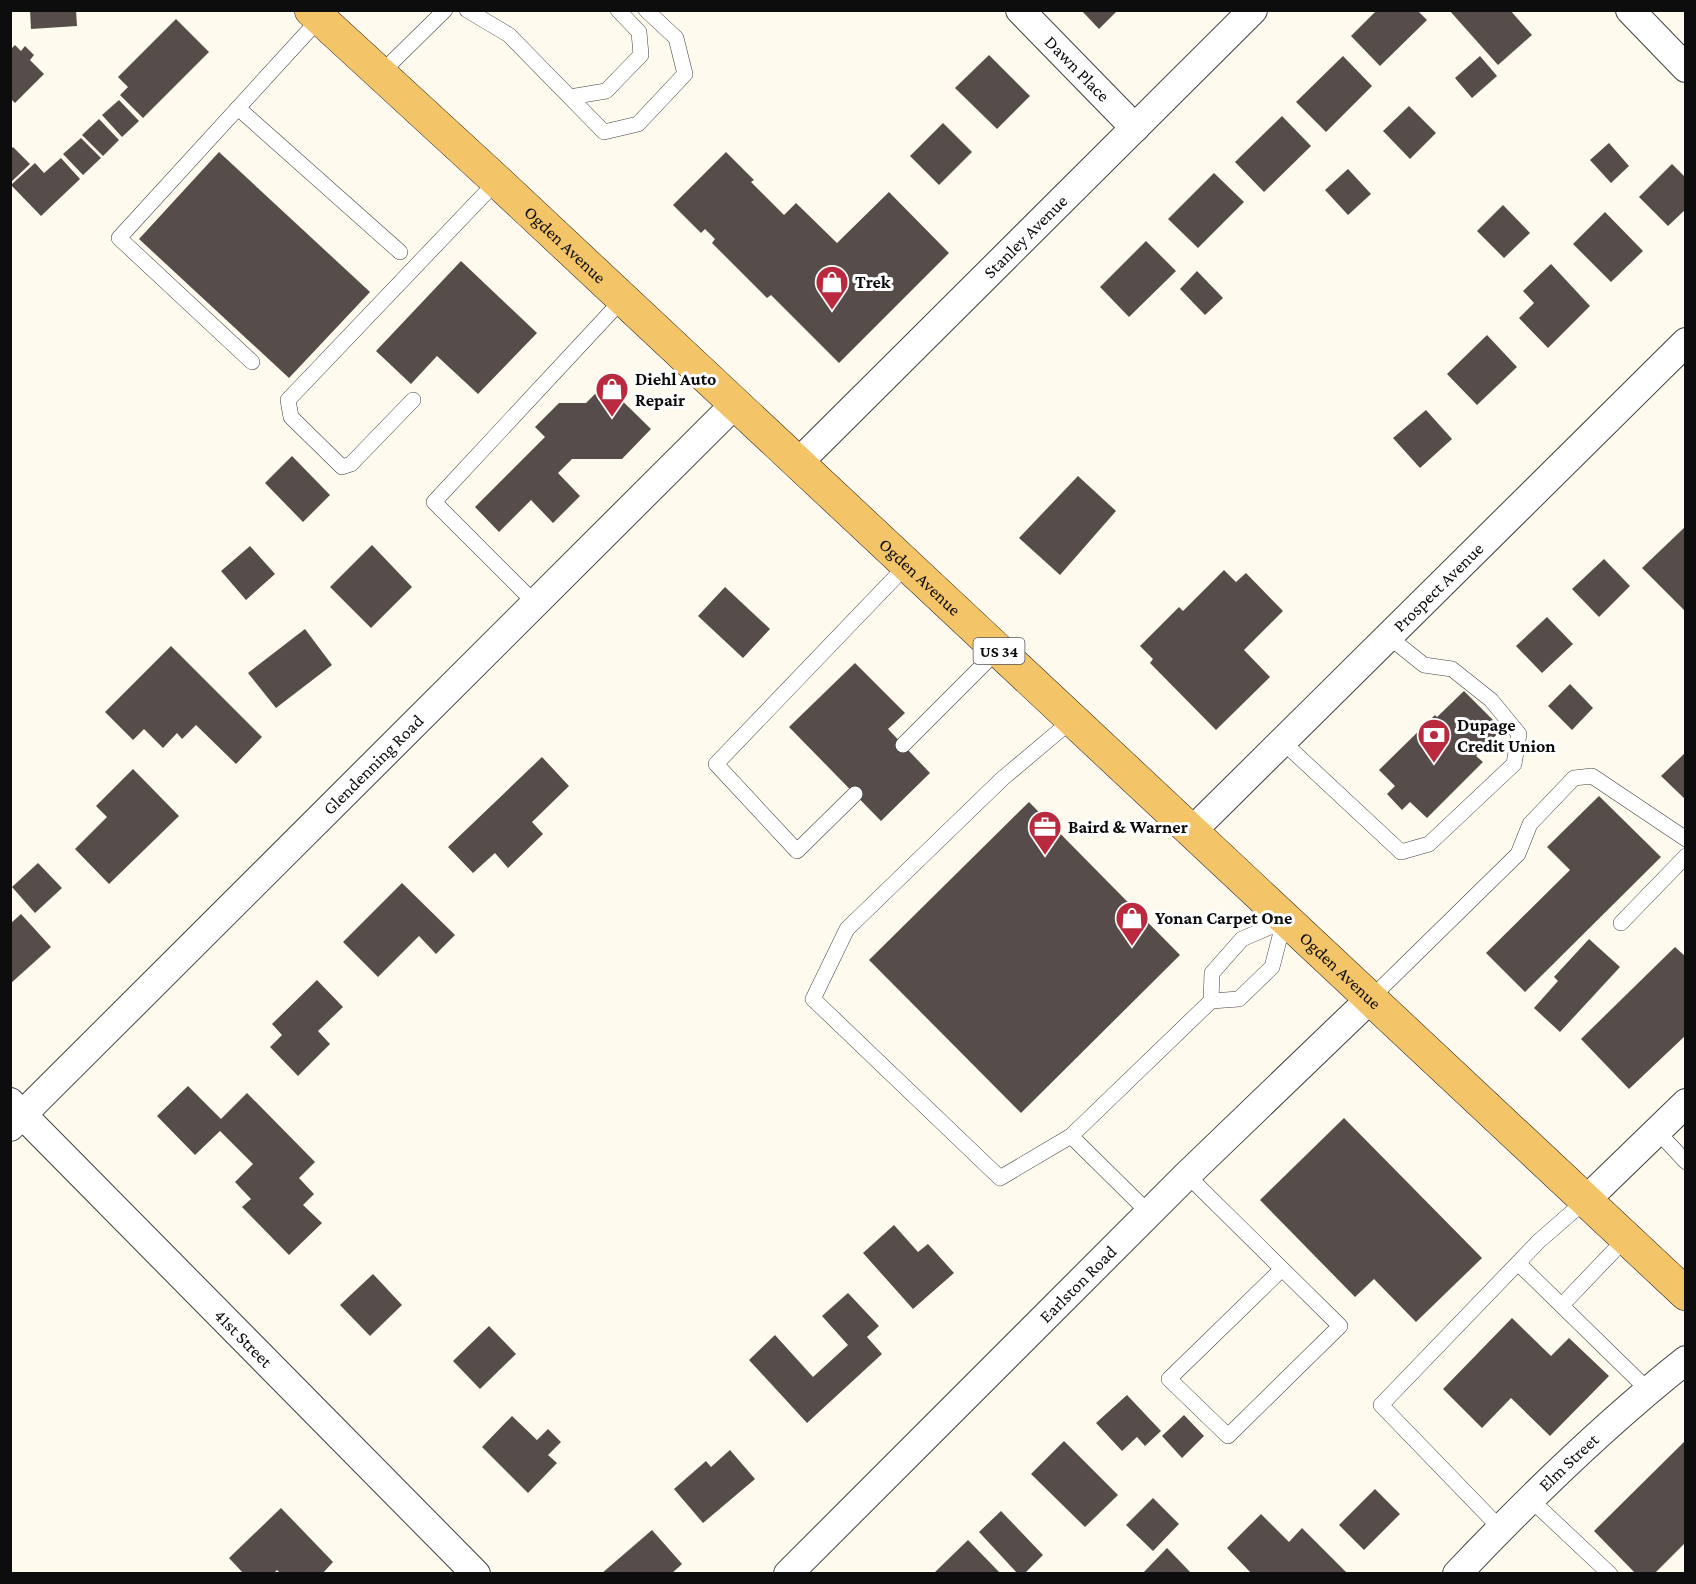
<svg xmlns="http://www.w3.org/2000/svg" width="1696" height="1584" font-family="'Crimson Pro',serif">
<rect width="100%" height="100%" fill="#fefaee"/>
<g fill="#564d4a">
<path d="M30 10H76L77 26 31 29Z"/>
<path d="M1081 10H1118L1099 29Z"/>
<path d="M1377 10H1417L1427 20 1380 66 1351 36Z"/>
<path d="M1449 10H1510L1532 35 1498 65Z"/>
<path d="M176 19 209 52 143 118 120 95 128 87 118 77Z"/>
<path d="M15 45 21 51 25 46 34 55 30 60 44 74 15 103 10 98V50Z"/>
<path d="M989 55 1030 96 997 129 955 88Z"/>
<path d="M1343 56 1372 86 1326 132 1296 102Z"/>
<path d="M1480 56 1497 76 1472 98 1455 78Z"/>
<path d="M119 100 139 121 122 137 102 115Z"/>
<path d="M1409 106 1436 133 1410 159 1383 131Z"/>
<path d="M1282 116 1311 146 1264 192 1235 162Z"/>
<path d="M99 119 119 140 103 156 82 135Z"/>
<path d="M943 123 972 152 939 185 910 156Z"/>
<path d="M81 138 101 158 83 175 63 154Z"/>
<path d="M1609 143 1629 166 1611 183 1590 160Z"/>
<path d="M13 147 30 164 10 183V150Z"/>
<path d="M219 152 370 292 289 378 139 239Z"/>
<path d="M726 152 754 180 751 182 784 215 796 203 837 243 889 192 949 253 839 363 771 295 767 298 712 243 715 239 705 229 701 233 673 205Z"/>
<path d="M61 158 80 179 41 216 11 185 35 163 44 173Z"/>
<path d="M1672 164 1686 178V209L1668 226 1639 197Z"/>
<path d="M1348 169 1371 194 1348 215 1325 190Z"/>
<path d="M1214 173 1244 202 1198 248 1168 219Z"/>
<path d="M1503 205 1530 233 1504 258 1477 231Z"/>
<path d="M1605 212 1643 251 1611 282 1573 244Z"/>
<path d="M1146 241 1176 271 1129 317 1100 287Z"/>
<path d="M461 261 537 333 478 394 437 356 411 384 376 351Z"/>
<path d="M1551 264 1590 306 1548 348 1519 318 1534 303 1523 291Z"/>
<path d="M1197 271 1223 298 1205 315 1180 289Z"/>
<path d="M1487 335 1517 367 1477 405 1447 374Z"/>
<path d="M605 384 651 429 622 459H572L558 473 580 496 553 523 531 500 499 532 475 507 545 437 535 427 559 403H586Z"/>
<path d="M1426 410 1452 439 1420 468 1393 438Z"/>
<path d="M292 456 330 495 303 522 265 483Z"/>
<path d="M1078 476 1116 511 1060 575 1019 538Z"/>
<path d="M1686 526V612L1642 568Z"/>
<path d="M372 545 412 587 371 628 330 587Z"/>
<path d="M250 546 275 574 246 600 221 571Z"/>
<path d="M1604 559 1630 586 1599 617 1572 589Z"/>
<path d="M1224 570 1236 582 1246 573 1283 611 1244 650 1270 677 1216 730 1150 663 1153 659 1140 646 1179 607 1183 611Z"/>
<path d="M725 587 770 629 743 658 698 616Z"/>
<path d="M1547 617 1573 644 1542 673 1516 646Z"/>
<path d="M305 629 332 665 276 708 248 673Z"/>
<path d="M171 646 262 737 236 764 196 725 182 739 177 733 163 748 144 729 133 740 105 712Z"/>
<path d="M855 663 905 713 888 729 930 773 881 821 789 727Z"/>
<path d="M1570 684 1593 708 1572 730 1548 706Z"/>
<path d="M1464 691 1502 729 1476 756 1483 762 1427 818 1410 802 1402 810 1387 794 1395 786 1379 770 1435 715 1437 717Z"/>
<path d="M1686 752V800L1661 776Z"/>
<path d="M542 757 569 786 532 822 543 834 508 868 495 853 473 873 448 847Z"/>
<path d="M133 769 179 816 109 884 75 849 107 817 96 806Z"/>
<path d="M1599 796 1661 857 1525 992 1486 953 1570 870 1547 847Z"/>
<path d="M1029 802 1180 955 1021 1113 869 960Z"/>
<path d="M38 863 62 888 35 913 12 887Z"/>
<path d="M402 883 455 935 436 954 419 936 378 977 343 942Z"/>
<path d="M21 914 51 947 10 984V924Z"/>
<path d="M1589 939 1620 967 1560 1032 1534 1008 1558 981 1554 977Z"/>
<path d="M1675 947 1686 957V1035L1629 1089 1581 1039Z"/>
<path d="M317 980 343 1007 318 1031 330 1044 298 1076 270 1047 282 1035 272 1024Z"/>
<path d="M188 1086 221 1119 247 1093 315 1162 299 1178 314 1194 303 1205 322 1223 289 1255 242 1207 251 1199 235 1182 253 1164 220 1131 195 1155 157 1116Z"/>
<path d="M1344 1118 1482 1258 1416 1322 1374 1279 1355 1297 1260 1200Z"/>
<path d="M894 1225 918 1252 928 1244 954 1273 913 1309 863 1253Z"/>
<path d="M373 1274 402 1305 370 1336 340 1305Z"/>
<path d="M848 1293 879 1326 867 1337 882 1354 807 1423 749 1360 775 1335 813 1377 848 1345 822 1316Z"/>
<path d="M1512 1318 1551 1356 1569 1338 1609 1376 1550 1436 1511 1398 1482 1428 1443 1389Z"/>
<path d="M489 1326 516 1354 480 1389 453 1361Z"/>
<path d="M1127 1395 1161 1431 1145 1446 1137 1437 1122 1451 1096 1423Z"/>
<path d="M1184 1415 1204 1436 1182 1458 1162 1436Z"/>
<path d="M512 1416 537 1440 548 1429 561 1442 548 1455 557 1463 528 1493 482 1447Z"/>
<path d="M1686 1440V1542L1654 1574H1636L1594 1531Z"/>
<path d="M1064 1441 1118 1495 1085 1527 1031 1474Z"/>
<path d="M730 1450 755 1479 703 1523 674 1489 706 1461 711 1467Z"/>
<path d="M1375 1489 1400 1514 1364 1550 1339 1525Z"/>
<path d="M1153 1498 1179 1524 1153 1551 1126 1525Z"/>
<path d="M281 1508 333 1562 322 1574H281L277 1570 273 1574H244L229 1558Z"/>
<path d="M1001 1511 1043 1555 1024 1574H1018L979 1532Z"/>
<path d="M1261 1514 1289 1542 1302 1528 1348 1574H1252L1227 1548Z"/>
<path d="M652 1530 682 1564 671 1574H601Z"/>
<path d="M968 1540 1001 1574H933Z"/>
<path d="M1167 1548 1192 1574H1142Z"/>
</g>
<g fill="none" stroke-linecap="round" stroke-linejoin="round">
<g stroke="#404040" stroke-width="16">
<g id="lane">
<path d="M467 10 509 35 604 132 638 124 685 74 676 38 646 10"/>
<path d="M380 74 445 10"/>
<path d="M570 97 606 91 641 55 639 32 618 10"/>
<path d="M238 108 400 252"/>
<path d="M252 362 119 238 323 15"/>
<path d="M413 400 351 464 342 467 291 417 288 400 497 181"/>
<path d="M535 603 434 502 623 299"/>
<path d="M1283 742 1401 852 1429 844 1514 764 1519 734 1491 700 1452 669 1424 665 1389 637"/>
<path d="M903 745 998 650"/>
<path d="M855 794 797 851 716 764 906 566"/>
<path d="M1621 923 1686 856"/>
<path d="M1370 999 1518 854 1530 824 1574 778 1592 776 1686 839"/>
<path d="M1211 1001 1212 973 1242 939 1284 921"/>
<path d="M1657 1131 1686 1162"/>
<path d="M1071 1136 1000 1178 813 999 847 929 1002 779 1072 720"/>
<path d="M1187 1175 1340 1326 1228 1436 1169 1379 1281 1270"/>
<path d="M1149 1213 1071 1136 1211 1001 1239 999 1272 967 1284 921"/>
<path d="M1518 1263 1648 1390"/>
<path d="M1562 1305 1626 1238"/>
<path d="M1529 1498 1610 1574"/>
<path d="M1500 1528 1381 1405 1539 1241 1586 1200"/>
</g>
</g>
<g stroke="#404040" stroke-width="30">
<g id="street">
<path id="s1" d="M1020 10 1135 128"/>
<path d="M1630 10 1686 68"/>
<path id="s2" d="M798 463 1253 10"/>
<path id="s3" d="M1191 832 1686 342"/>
<path id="s4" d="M10 1102 476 1574"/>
<path id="s5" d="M10 1127 735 404"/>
<path d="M1586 1200 1686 1103"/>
<path id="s6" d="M788 1574 1187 1175 1370 999"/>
<path id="s7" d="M1457 1574C1529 1498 1604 1425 1686 1360"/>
</g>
</g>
<g stroke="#1e1e1e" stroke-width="34">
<g id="primary">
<path id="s8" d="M311 10 497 181 1686 1294"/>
</g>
</g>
<use href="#lane" stroke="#fff" stroke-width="15"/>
<use href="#street" stroke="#fff" stroke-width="28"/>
<use href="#primary" stroke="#f4c568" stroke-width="33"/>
</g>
<defs>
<g id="shop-pin" transform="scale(1.725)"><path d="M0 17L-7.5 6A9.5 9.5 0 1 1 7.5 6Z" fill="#b92a3e" stroke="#fff"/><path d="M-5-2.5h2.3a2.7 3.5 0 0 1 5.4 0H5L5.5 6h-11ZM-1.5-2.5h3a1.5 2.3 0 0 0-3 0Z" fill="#fff"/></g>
<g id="bank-pin" transform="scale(1.725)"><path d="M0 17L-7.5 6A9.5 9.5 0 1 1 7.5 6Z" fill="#b92a3e" stroke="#fff"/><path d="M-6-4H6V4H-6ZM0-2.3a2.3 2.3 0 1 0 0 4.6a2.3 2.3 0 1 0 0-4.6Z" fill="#fff"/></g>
<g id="office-pin" transform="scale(1.725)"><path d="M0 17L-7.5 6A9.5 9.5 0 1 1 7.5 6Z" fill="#b92a3e" stroke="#fff"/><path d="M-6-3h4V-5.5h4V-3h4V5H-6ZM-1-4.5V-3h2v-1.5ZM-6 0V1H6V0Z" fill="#fff"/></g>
</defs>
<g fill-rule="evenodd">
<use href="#shop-pin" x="832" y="282"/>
<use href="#shop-pin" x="612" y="389"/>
<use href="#bank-pin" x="1434" y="735"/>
<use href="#office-pin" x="1045" y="827"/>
<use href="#shop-pin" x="1132" y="918"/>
</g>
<g text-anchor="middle" stroke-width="6" stroke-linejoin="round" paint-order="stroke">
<rect fill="#fff" stroke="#565656" stroke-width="1.5" x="973.5" y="638" width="51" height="26" rx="4.5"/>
<g font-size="16" font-weight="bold" fill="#0d0d0d">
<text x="999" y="657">US 34</text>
</g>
<g font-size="18" fill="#0d0d0d" stroke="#fff">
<text dy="6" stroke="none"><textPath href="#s1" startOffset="82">Dawn Place</textPath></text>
<text dy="6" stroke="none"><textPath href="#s2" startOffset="321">Stanley Avenue</textPath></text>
<text dy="6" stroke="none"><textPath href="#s8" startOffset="346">Ogden Avenue</textPath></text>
<text dy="6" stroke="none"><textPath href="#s8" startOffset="832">Ogden Avenue</textPath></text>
<text dy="6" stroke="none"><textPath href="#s3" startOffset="348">Prospect Avenue</textPath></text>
<text dy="6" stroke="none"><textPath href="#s5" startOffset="513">Glendenning Road</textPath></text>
<text dy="6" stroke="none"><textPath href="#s8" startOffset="1408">Ogden Avenue</textPath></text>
<text dy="6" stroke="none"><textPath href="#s6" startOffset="410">Earlston Road</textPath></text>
<text dy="6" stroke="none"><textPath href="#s4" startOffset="332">41st Street</textPath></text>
<text dy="6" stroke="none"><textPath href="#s7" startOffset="158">Elm Street</textPath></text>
</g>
<g font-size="18" font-weight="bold" fill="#0d0d0d" stroke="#fff" text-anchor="start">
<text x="855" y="288">Trek</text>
<text x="635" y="385">Diehl Auto<tspan x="635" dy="21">Repair</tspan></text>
<text x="1457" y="731">Dupage<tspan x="1457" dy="21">Credit Union</tspan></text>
<text x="1068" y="833">Baird &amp; Warner</text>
<text x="1155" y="924">Yonan Carpet One</text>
</g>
</g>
<rect width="1696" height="1584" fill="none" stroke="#0d0d0d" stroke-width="24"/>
</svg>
